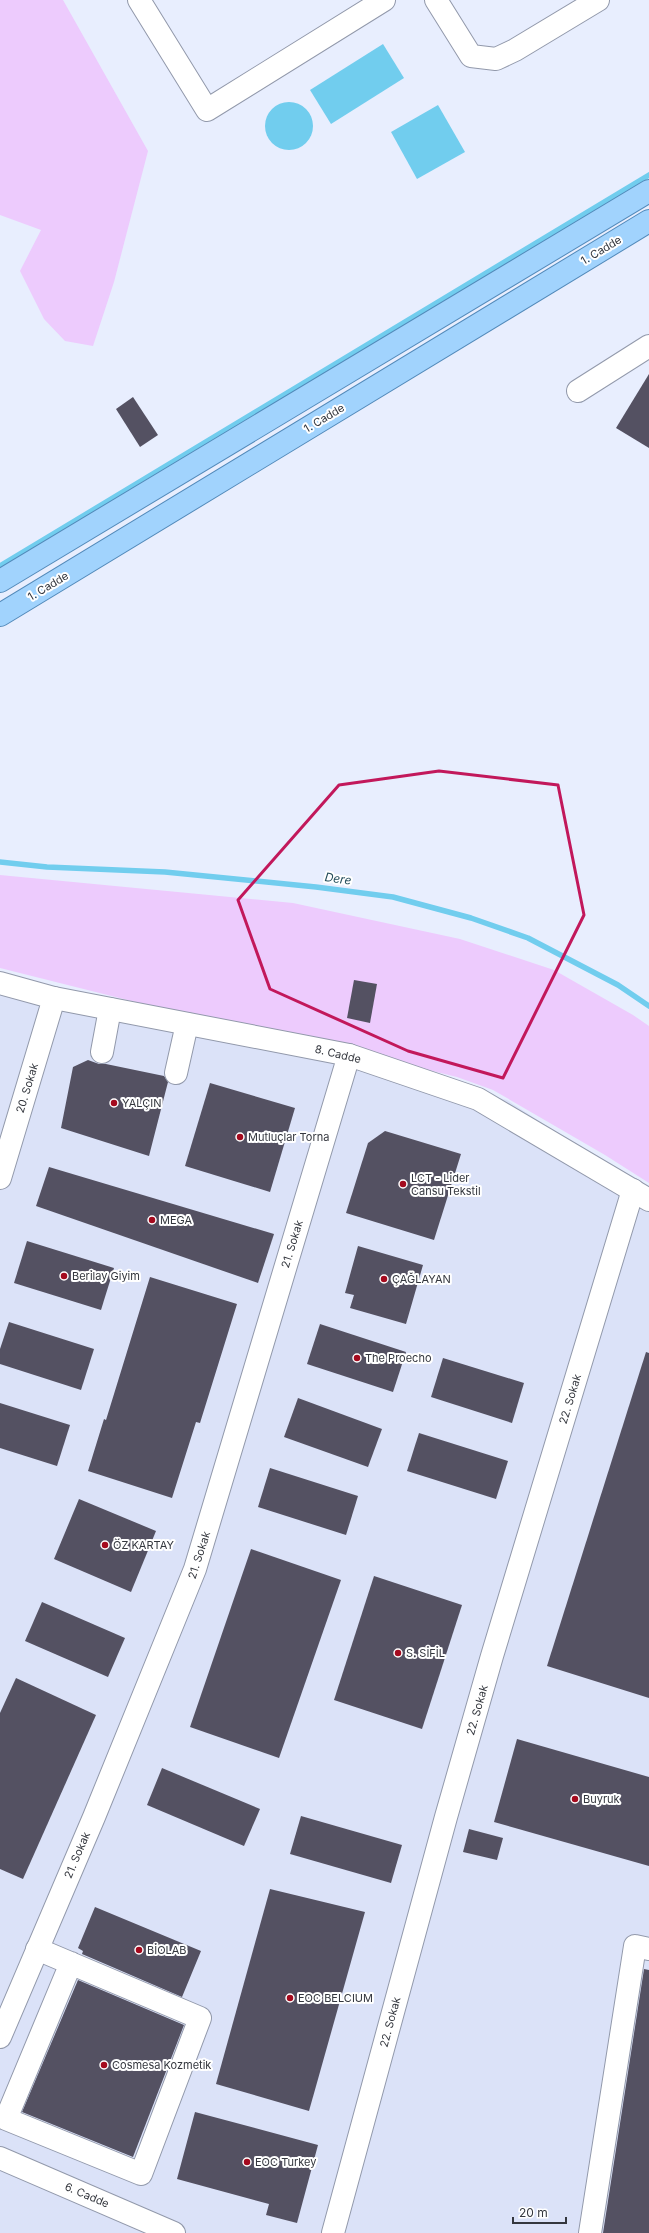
<svg xmlns="http://www.w3.org/2000/svg" width="649" height="2233" font-family="Inter,sans-serif">
<rect width="100%" height="100%" fill="#e8eefe"/>
<path fill="#dbe2f8" d="M0 977 507 1100 649 1192V2233H0Z"/>
<g fill="#edcbfd">
<path d="M0 0H63L148 151 114 282 93 346 65 341 44 319 20 271 41 230 0 215Z"/>
<path d="M0 875 293 903 460 939 554 970 633 1015 649 1026V1183L605 1155 493 1090 457 1077 384 1059 231 1026 0 968Z"/>
</g>
<g fill="#71cdee">
<path d="M383 44 404 78 331 124 310 90Z"/>
<circle cx="289" cy="126" r="24"/>
<path d="M438 105 465 152 417 179 391 132Z"/>
</g>
<g fill="none" stroke-linecap="round" stroke-linejoin="round">
<g stroke="#71cdee" stroke-width="5.5">
<path d="M0 566 649 175"/>
<path d="M0 862 47 867 165 872 316 887 393 897 471 918 528 938 618 985 649 1006"/>
</g>
</g>
<g fill="#545162">
<path d="M649 374V448L616 428Z"/>
<path d="M133 397 158 435 140 447 116 409Z"/>
<path d="M354 980 377 984 370 1023 347 1018Z"/>
<path d="M88 1060 99 1064H106L164 1076 168 1082 149 1156 61 1128 73 1067Z"/>
<path d="M210 1083 295 1108 270 1192 185 1166Z"/>
<path d="M385 1131 461 1154 434 1240 346 1213 368 1143Z"/>
<path d="M49 1167 274 1234 258 1283 36 1206Z"/>
<path d="M27 1241 114 1268 101 1310 14 1283Z"/>
<path d="M358 1246 423 1265 406 1324 350 1308 354 1295 345 1293Z"/>
<path d="M150 1277 237 1304 200 1423 196 1422 172 1498 88 1471 104 1419 106 1420Z"/>
<path d="M9 1322 94 1349 81 1390 0 1364V1349Z"/>
<path d="M320 1324 406 1352 393 1392 307 1364Z"/>
<path d="M646 1352 649 1353V1698L547 1666Z"/>
<path d="M443 1358 524 1383 512 1423 431 1397Z"/>
<path d="M298 1398 382 1429 368 1467 284 1437Z"/>
<path d="M0 1403 70 1425 57 1466 0 1448Z"/>
<path d="M419 1433 508 1461 496 1499 407 1471Z"/>
<path d="M270 1468 358 1496 346 1535 258 1507Z"/>
<path d="M79 1499 156 1531 131 1592 54 1559Z"/>
<path d="M251 1549 341 1580 279 1758 190 1727Z"/>
<path d="M374 1576 462 1605 422 1729 334 1700Z"/>
<path d="M42 1602 125 1638 108 1677 25 1641Z"/>
<path d="M16 1678 96 1715 23 1879 0 1869V1713Z"/>
<path d="M517 1739 649 1777V1866L494 1822Z"/>
<path d="M162 1768 260 1809 244 1846 147 1805Z"/>
<path d="M301 1816 402 1845 391 1883 290 1854Z"/>
<path d="M469 1829 503 1838 497 1860 463 1852Z"/>
<path d="M270 1889 365 1912 309 2111 216 2084Z"/>
<path d="M95 1907 201 1951 182 1997 82 1954 83 1951 78 1948Z"/>
<path d="M644 1969 649 1970V2233H603Z"/>
<path d="M78 1980 184 2025 133 2157 22 2112Z"/>
<path d="M195 2112 318 2145 297 2223 266 2215 269 2204 177 2179Z"/>
</g>
<g fill="none" stroke-linecap="round" stroke-linejoin="round">
<g stroke="#9299ab" stroke-width="24">
<g id="minor">
<path d="M139 0 207 110 384 0"/>
<path d="M436 0 471 56 496 59 515 50 598 0"/>
<path d="M578 391 649 346"/>
<path d="M0 983 54 998 349 1055 478 1099 649 1200"/>
<path d="M102 1052 110 1009"/>
<path d="M176 1073 187 1024"/>
<path d="M0 1178 54 998"/>
<path d="M37 1949 200 2018 141 2174 6 2119 71 1963"/>
<path d="M0 2037 94 1817 195 1569 349 1055"/>
<path d="M0 2158 174 2233"/>
<path d="M333 2233 446 1817 492 1656 633 1190"/>
<path d="M590 2233 635 1946 649 1949"/>
</g>
</g>
<g stroke="#538aba" stroke-width="24">
<g id="major">
<path d="M0 581 649 191"/>
<path d="M0 615 649 221"/>
</g>
</g>
<use href="#minor" stroke="#fff" stroke-width="22"/>
<use href="#major" stroke="#a1d3fd" stroke-width="22"/>
</g>
<path fill="none" stroke="#c2185b" stroke-width="3" stroke-linejoin="round" d="M439 771 558 785 584 915 503 1078 408 1051 270 989 238 900 339 785Z"/>
<g fill="#a40a1e" stroke="#fff" stroke-width="1.5">
<circle cx="114" cy="1103" r="4"/>
<circle cx="240" cy="1137" r="4"/>
<circle cx="403" cy="1184" r="4"/>
<circle cx="152" cy="1220" r="4"/>
<circle cx="64" cy="1276" r="4"/>
<circle cx="384" cy="1279" r="4"/>
<circle cx="357" cy="1358" r="4"/>
<circle cx="105" cy="1545" r="4"/>
<circle cx="398" cy="1653" r="4"/>
<circle cx="575" cy="1799" r="4"/>
<circle cx="139" cy="1950" r="4"/>
<circle cx="290" cy="1998" r="4"/>
<circle cx="104" cy="2065" r="4"/>
<circle cx="247" cy="2162" r="4"/>
</g>
<g text-anchor="middle" stroke-width="4" stroke-linejoin="round" paint-order="stroke">
<g font-size="11" fill="#34373e" stroke="#fff">
<text transform="translate(601 250) rotate(-31)" y="4">1. Cadde</text>
<text transform="translate(324 418) rotate(-31)" y="4">1. Cadde</text>
<text transform="translate(48 586) rotate(-31)" y="4">1. Cadde</text>
<text transform="translate(338 1054) rotate(13)" y="4">8. Cadde</text>
<text transform="translate(27 1088) rotate(-73)" y="4">20. Sokak</text>
<text transform="translate(292 1244) rotate(-73)" y="4">21. Sokak</text>
<text transform="translate(570 1399) rotate(-73)" y="4">22. Sokak</text>
<text transform="translate(199 1555) rotate(-72)" y="4">21. Sokak</text>
<text transform="translate(477 1710) rotate(-74)" y="4">22. Sokak</text>
<text transform="translate(77 1855) rotate(-67)" y="4">21. Sokak</text>
<text transform="translate(390 2022) rotate(-75)" y="4">22. Sokak</text>
<text transform="translate(87 2195) rotate(23)" y="4">6. Cadde</text>
</g>
<g font-size="11" fill="#34373e" stroke="#fff" text-anchor="start">
<text x="122" y="1107">YALÇIN</text>
<text x="248" y="1141">Mutluçlar Torna</text>
<text x="411" y="1182">LCT - Lider<tspan x="411" dy="13">Cansu Tekstil</tspan></text>
<text x="160" y="1224">MEGA</text>
<text x="72" y="1280">Berilay Giyim</text>
<text x="392" y="1283">ÇAĞLAYAN</text>
<text x="365" y="1362">The Proecho</text>
<text x="113" y="1549">ÖZ KARTAY</text>
<text x="406" y="1657">S. SİFİL</text>
<text x="583" y="1803">Buyruk</text>
<text x="147" y="1954">BİOLAB</text>
<text x="298" y="2002">EOC BELCIUM</text>
<text x="112" y="2069">Cosmesa Kozmetik</text>
<text x="255" y="2166">EOC Turkey</text>
</g>
<g font-size="12" font-style="italic" fill="#224b59" stroke="#fff">
<text transform="translate(338 879) rotate(8)" y="4">Dere</text>
</g>
</g>
<path d="M513 2217v6h53v-6" fill="none" stroke="#34373e" stroke-width="2"/>
<text x="519" y="2217" font-size="12" fill="#34373e" stroke="#ffffff" stroke-width="3" paint-order="stroke">20 m</text>
</svg>
